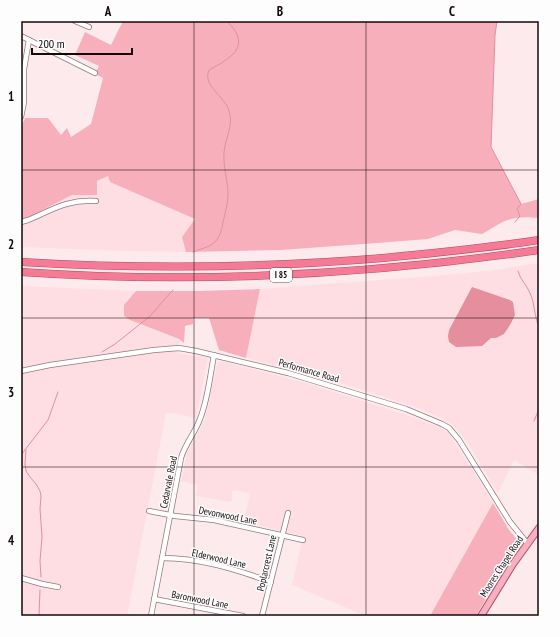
<svg xmlns="http://www.w3.org/2000/svg" width="560" height="637" viewBox="0 0 560 637" font-family="'PT Sans Narrow',sans-serif">
<style>
.built{fill:#fedee3}
.green{fill:#f7afbb}
.water{fill:#e48e9e}
.lines{fill:none;stroke-linecap:round;stroke-linejoin:round}
.stream{stroke:#e48e9e;stroke-width:1}
.minor-casing{stroke:#93787c;stroke-width:6}
.major-casing{stroke:#a65265;stroke-width:8}
.highway-casing{stroke:#a65265;stroke-width:8}
.minor{stroke:#fff;stroke-width:4.5}
.major{stroke:#f9afbf;stroke-width:6}
.highway{stroke:#f57a95;stroke-width:7}
.grid{fill:none;stroke:#13090b;stroke-width:1;stroke-opacity:0.55}
.labels{text-anchor:middle;stroke-width:3;stroke-linejoin:round;paint-order:stroke}
.shield{fill:#fdfdfd;stroke:#595254;stroke-width:1}
.shield-label{font-size:9px;font-weight:bold;fill:#13090b}
.street-label{font-size:10px;fill:#13090b;stroke:#fdfdfd}
.neatline{fill:none;stroke:#13090b;stroke-width:1.5}
.grid-label{font-size:13px;text-anchor:middle;font-weight:bold;fill:#13090b}
</style>
<rect width="100%" height="100%" fill="#fdeaed"/>
<g class="built">
<path d="M108 176 110 182 195 219 182 237 186 252 123 251 21 247V221L72 195H96L97 181Z"/>
<path d="M539 263V475L514 460 498 493 468 444 456 428 444 419 412 406 332 380 246 358 260 289 434 276 488 271Z"/>
<path d="M21 286 136 291 124 305 130 320 180 340 177 353 208 358 196 418 178 414 166 413 127 616H21Z"/>
<path d="M220 361 299 381 404 414 440 427 449 434 469 464 493 503 430 616H366L292 585 303 536 244 522 250 493 233 490 231 502 196 496 198 485 181 481 187 453 205 420 217 364Z"/>
</g>
<g class="green">
<path d="M123 21H497L495 35 491 147 521 204 539 199V218C510 215 506 220 482 234L455 230 428 239 377 243 281 250 186 252 182 237 195 219 110 182 108 176 97 181V195H72L21 221V127L25 118H48L61 135 67 128 71 137 91 124 103 78 95 74 99 66 75 55 85 32 111 45Z"/>
<path d="M260 289 246 358 219 350 209 318H193V324L185 326 184 343 179 339 130 320 124 316V305L136 291H199Z"/>
<path d="M493 503 509 530 521 544 492 588 476 616H430Z"/>
</g>
<path class="water" d="M472 287 510 300 513 302 515 315 510 325 504 334 496 338H491L482 346 456 347 449 342 448 336 449 330Z"/>
<g class="lines">
<g class="stream">
<path d="M497 21 495 35 491 147 521 204 517 209 520 216 515 222"/>
<path d="M193 252C200 249 210 247 215 242 220 237 222 229 223 222 225 213 228 204 228 195 228 181 223 167 224 153 225 137 234 127 229 111 225 96 202 86 209 70 223 62 248 51 235 31 233 27 229 24 227 21"/>
<path d="M518 271C520 280 527 285 530 293 535 304 534 316 539 327"/>
<path d="M102 352 115 344 149 317 173 290"/>
<path d="M534 421 539 409"/>
<path d="M26 450 25 464 26 471 30 477 36 484 40 491 41 496 40 509 42 537 40 561 41 577"/>
<path d="M21 455 48 420 58 392"/>
<path d="M39 616 40 590"/>
</g>
<defs>
<g id="minor">
<path d="M75 21 89 27"/>
<path d="M21 36 95 73"/>
<path d="M21 117 24 102V69L29 40"/>
<path d="M21 222 28 220C52 210 68 199 96 201"/>
<path d="M21 371 50 365 154 350 179 348 196 351 288 373 406 409 442 424 449 428 459 440 510 522 527 543"/>
<path d="M149 511 175 516 214 520 303 540"/>
<path d="M162 558C200 558 235 569 271 582"/>
<path d="M21 578 42 584 58 587"/>
<path d="M154 599 243 616"/>
<path d="M151 616 181 458C185 444 195 433 200 419 208 399 210 376 214 355"/>
<path d="M262 616 288 513"/>
</g>
<path id="major" d="M481 616 513 564 539 528"/>
<g id="highway">
<path d="M21 262C142 269 263 268 383 258 435 253 487 248 539 240"/>
<path d="M21 272C194 284 368 275 539 250"/>
</g>
</defs>
<use href="#minor" class="minor-casing"/>
<use href="#major" class="major-casing"/>
<use href="#highway" class="highway-casing"/>
<use href="#minor" class="minor"/>
<use href="#major" class="major"/>
<use href="#highway" class="highway"/>
</g>
<path class="grid" d="M194 21V616M366 21V616M21 170H539M21 318H539M21 467H539"/>
<g class="labels">
<rect class="shield" x="270" y="268" width="22" height="14" rx="3"/>
<g class="shield-label">
<text x="281" y="278">I 85</text>
</g>
<g class="street-label">
<text transform="translate(309 370) rotate(16)" y="4">Performance Road</text>
<text transform="translate(168 482) rotate(-79)" y="4">Cedarvale Road</text>
<text transform="translate(228 515) rotate(11)" y="4">Devonwood Lane</text>
<text transform="translate(219 558) rotate(13)" y="4">Elderwood Lane</text>
<text transform="translate(266 563) rotate(-77)" y="4">Poplarcrest Lane</text>
<text transform="translate(501 566) rotate(-57)" y="4">Moores Chapel Road</text>
<text transform="translate(200 599) rotate(11)" y="4">Baronwood Lane</text>
</g>
</g>
<rect width="560" height="637" fill="none" stroke="#fdfdfd" stroke-width="44"/>
<path d="M32 48v6h100v-6" fill="none" stroke="#13090b" stroke-width="2"/>
<text x="38" y="48" font-size="12" fill="#13090b" stroke="#fdfdfd" stroke-width="3" paint-order="stroke">200 m</text>
<rect x="22" y="22" width="516" height="593" class="neatline"/>
<g class="grid-label">
<text x="108" y="16">A</text>
<text x="280" y="16">B</text>
<text x="452" y="16">C</text>
<text x="11" y="101">1</text>
<text x="11" y="249">2</text>
<text x="11" y="397">3</text>
<text x="11" y="545">4</text>
</g>
</svg>
